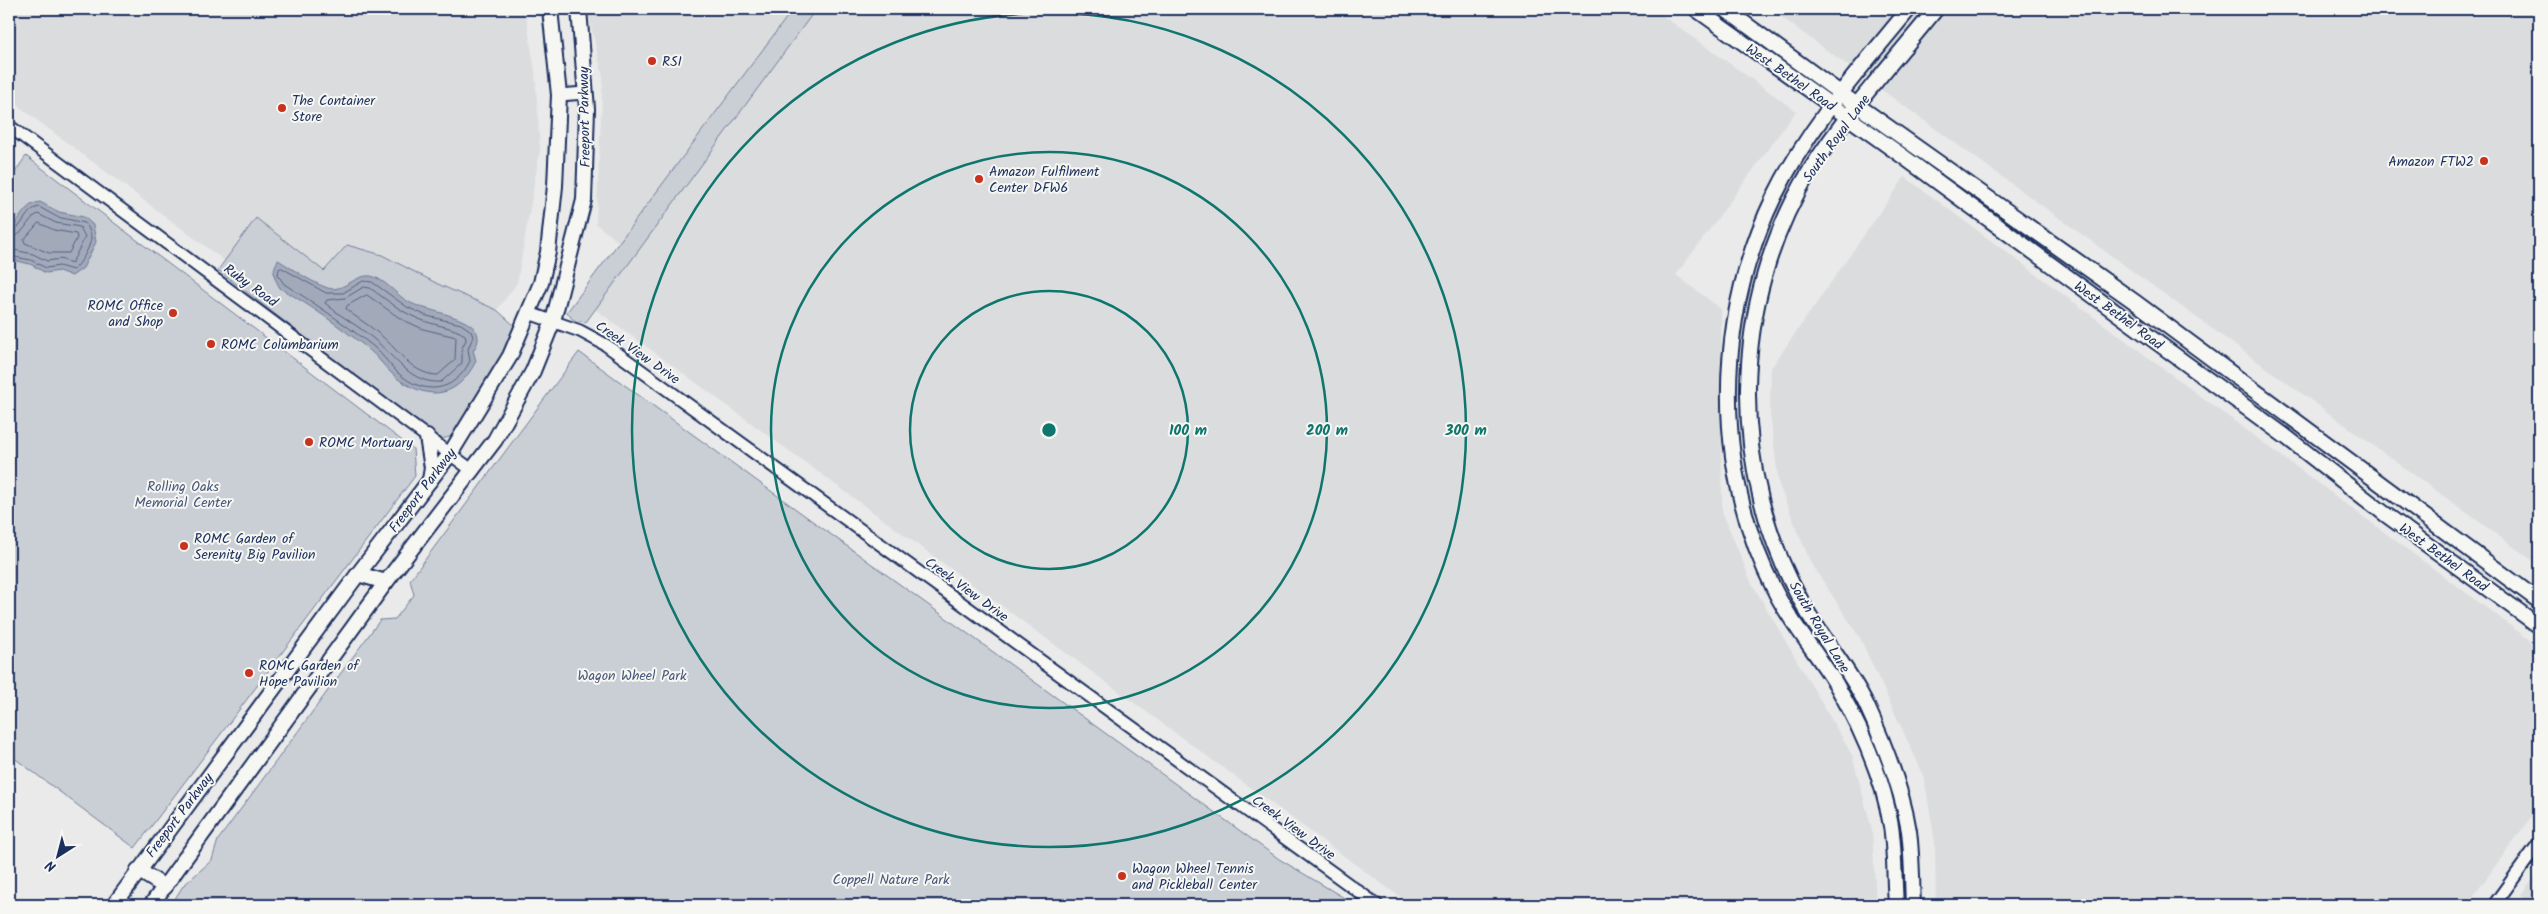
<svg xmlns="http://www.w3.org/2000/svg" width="2548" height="914" viewBox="0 0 2548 914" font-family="Kalam,sans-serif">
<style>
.built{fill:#dadcde}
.green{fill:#caced5;stroke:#727e9a}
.water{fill:#a2aaba;stroke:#6c7995}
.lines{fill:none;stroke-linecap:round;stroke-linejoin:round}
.shore{stroke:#516083;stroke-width:1}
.minor-casing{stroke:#1b2f5e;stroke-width:15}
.major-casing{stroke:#1b2f5e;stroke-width:18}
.minor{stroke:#f6f6f2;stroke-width:11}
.major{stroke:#f6f6f2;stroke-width:14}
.ring{fill:none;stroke:#0f766e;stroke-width:2.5}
.poi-dot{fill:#c8321e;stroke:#f6f6f2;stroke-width:2}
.labels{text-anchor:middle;stroke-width:4;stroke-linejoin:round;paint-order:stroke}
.poi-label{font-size:14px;fill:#1b2f5e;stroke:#f6f6f2;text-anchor:start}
.street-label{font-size:14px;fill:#1b2f5e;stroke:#f6f6f2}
.park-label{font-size:14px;fill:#47577c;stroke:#f6f6f2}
.centre{fill:#0f766e;stroke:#f6f6f2;stroke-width:2.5}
.ring-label{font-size:15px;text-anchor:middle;font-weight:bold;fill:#0f766e;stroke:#f6f6f2;stroke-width:4;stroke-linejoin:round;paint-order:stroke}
</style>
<rect width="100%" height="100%" fill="#e9eae9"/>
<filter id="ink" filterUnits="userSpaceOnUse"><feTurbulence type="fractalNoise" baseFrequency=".02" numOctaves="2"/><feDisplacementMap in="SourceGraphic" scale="10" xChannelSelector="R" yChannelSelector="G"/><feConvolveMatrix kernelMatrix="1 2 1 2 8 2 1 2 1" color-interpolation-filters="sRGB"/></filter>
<g filter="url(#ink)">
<g class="built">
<path d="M9 9H525L535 72 540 150 517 283 497 310 440 285 324 271 256 219 225 261 9 99Z"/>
<path d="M587 9H793L619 242 596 224 603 77Z"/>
<path d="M816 9H1653L1796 111 1676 275 1721 309 1722 511 1751 582 1852 755 1872 830 1876 905H1411L595 309Z"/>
<path d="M1770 9H2539V565Z"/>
<path d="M1905 177 2539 647V806L2467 905H1936L1935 842 1924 776 1860 638 1810 561 1779 485 1770 413 1771 368Z"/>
<path d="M2539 870V905H2533L2520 896Z"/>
</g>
<g class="green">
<path d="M793 9H816L586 322 573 320 567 312Z"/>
<path d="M26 156 413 449 415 476 135 848 9 754V181Z"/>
<path d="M256 218 324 271 347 245 382 255 440 285 497 310 516 327 511 342 452 435C439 445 427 431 416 423L218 270Z"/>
<path d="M579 352 1279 859 1356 905H171L183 886 212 860 218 840 380 620 395 619 414 595 410 580Z"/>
</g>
<g class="water">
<path d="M40 202 59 212 84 217 93 225 96 242 83 268 72 276 59 271 46 273 30 264 9 259V228C22 220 23 204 40 202Z"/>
<path d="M278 260C293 269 309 281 325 287 342 295 354 274 371 276 385 279 397 296 409 302 425 312 481 316 478 340 477 345 476 347 473 350L476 361C458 397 431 402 398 379 386 370 378 356 366 347 339 326 310 305 280 288 274 277 271 272 278 260Z"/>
</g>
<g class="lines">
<g class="shore">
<path d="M39 223 54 230 76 234 77 238 69 253H49L25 243 24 240Z"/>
<path d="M9 232C24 230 24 209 39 207L57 217 85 223C88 227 91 232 91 238 91 246 79 267 73 270L59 266 46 268 31 260 9 256"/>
<path d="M9 238C25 237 26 219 38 214L56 223 80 227 85 237 72 263 60 259 47 261 33 254 9 249"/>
<path d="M282 268 326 293H343L363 281 372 282 407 307 427 316 461 324 471 331 473 337 468 349 470 361C454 393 424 396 398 373 388 363 380 351 369 343 342 322 313 302 284 284L278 275 279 269Z"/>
<path d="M364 287 370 288C388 301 404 314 424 321 438 326 453 327 465 335L466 340 462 348V363L441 382C411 384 395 357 375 340 360 326 340 317 325 303L327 300 345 298Z"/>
<path d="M367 295 401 319 423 329 456 337 455 360 438 375C411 375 397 347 378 333 368 324 356 318 346 309L347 306Z"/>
</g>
<defs>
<g id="minor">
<path d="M559 95 585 93"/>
<path d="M9 126 473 471"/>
<path d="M529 313 580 331 606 345 1377 905"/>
<path d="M2494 905 2539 843"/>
</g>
<g id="major">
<path d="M1696 9 1901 155 2285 436 2385 514 2539 626"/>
<path d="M1725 9 1840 93 2135 302 2539 601"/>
<path d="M427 437 432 468 430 480"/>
<path d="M358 574 386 582"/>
<path d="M138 870 165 887"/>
<path d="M114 905 358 574 450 454 510 356 541 283 548 252 555 186 559 95 550 9"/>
<path d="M151 905 386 582 495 440 533 371 553 321 584 200 587 109 579 9"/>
<path d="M1896 905C1894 879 1895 852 1891 826 1883 776 1861 728 1836 684 1817 653 1792 625 1776 593 1713 470 1714 321 1774 197 1808 127 1861 68 1909 9"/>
<path d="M1913 905C1912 881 1912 855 1909 831 1902 788 1884 743 1866 704 1850 670 1824 641 1805 608 1727 473 1729 302 1811 169 1847 112 1894 61 1936 9"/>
</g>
</defs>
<use href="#minor" class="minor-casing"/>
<use href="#major" class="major-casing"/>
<use href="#minor" class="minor"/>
<use href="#major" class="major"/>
</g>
</g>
<g class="ring">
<circle cx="1049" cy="430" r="139"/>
<circle cx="1049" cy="430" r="278"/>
<circle cx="1049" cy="430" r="417"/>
</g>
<g class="poi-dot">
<circle cx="652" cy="61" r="5"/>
<circle cx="282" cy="108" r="5"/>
<circle cx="2484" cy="161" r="5"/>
<circle cx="979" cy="179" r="5"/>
<circle cx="173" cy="313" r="5"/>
<circle cx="211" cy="344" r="5"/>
<circle cx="309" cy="442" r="5"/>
<circle cx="184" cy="546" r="5"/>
<circle cx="249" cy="673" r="5"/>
<circle cx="1122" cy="876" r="5"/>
</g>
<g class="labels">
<g class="poi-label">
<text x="662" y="66">RSI</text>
<text x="292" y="105">The Container<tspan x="292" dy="16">Store</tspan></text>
<text x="2474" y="166" text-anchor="end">Amazon FTW2</text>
<text x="989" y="176">Amazon Fulfilment<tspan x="989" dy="16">Center DFW6</tspan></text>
<text x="163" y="310" text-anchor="end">ROMC Office<tspan x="163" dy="16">and Shop</tspan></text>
<text x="221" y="349">ROMC Columbarium</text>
<text x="319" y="447">ROMC Mortuary</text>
<text x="194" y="543">ROMC Garden of<tspan x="194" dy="16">Serenity Big Pavilion</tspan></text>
<text x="259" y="670">ROMC Garden of<tspan x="259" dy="16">Hope Pavilion</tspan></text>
<text x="1132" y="873">Wagon Wheel Tennis<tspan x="1132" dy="16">and Pickleball Center</tspan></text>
</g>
<g class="street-label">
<text transform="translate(1791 77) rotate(35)" y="5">West Bethel Road</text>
<text transform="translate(584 117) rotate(-91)" y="5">Freeport Parkway</text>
<text transform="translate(1836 138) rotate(-54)" y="5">South Royal Lane</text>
<text transform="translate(251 285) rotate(36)" y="5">Ruby Road</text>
<text transform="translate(2119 315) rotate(36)" y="5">West Bethel Road</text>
<text transform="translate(638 352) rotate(35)" y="5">Creek View Drive</text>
<text transform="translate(422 490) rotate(-53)" y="5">Freeport Parkway</text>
<text transform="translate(2444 557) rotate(36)" y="5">West Bethel Road</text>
<text transform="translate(967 589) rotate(36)" y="5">Creek View Drive</text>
<text transform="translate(1820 627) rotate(59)" y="5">South Royal Lane</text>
<text transform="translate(179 815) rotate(-53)" y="5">Freeport Parkway</text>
<text transform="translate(1294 827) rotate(36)" y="5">Creek View Drive</text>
</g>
<g class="park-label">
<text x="183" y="491">Rolling Oaks<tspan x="183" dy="16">Memorial Center</tspan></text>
<text x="632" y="680">Wagon Wheel Park</text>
<text x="891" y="884">Coppell Nature Park</text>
</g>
</g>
<circle cx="1049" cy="430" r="8" class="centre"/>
<g class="ring-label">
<text x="1188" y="435">100 m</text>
<text x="1327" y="435">200 m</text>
<text x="1466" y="435">300 m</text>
</g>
<rect width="2548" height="914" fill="none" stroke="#f6f6f2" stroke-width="30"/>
<rect x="15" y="15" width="2518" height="884" fill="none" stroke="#1b2f5e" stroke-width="2" filter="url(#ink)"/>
<g transform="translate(58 856) rotate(216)" stroke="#f6f6f2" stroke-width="4" paint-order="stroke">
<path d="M0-4L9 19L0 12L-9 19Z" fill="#1b2f5e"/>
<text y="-8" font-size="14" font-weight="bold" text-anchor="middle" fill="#1b2f5e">N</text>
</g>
</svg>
